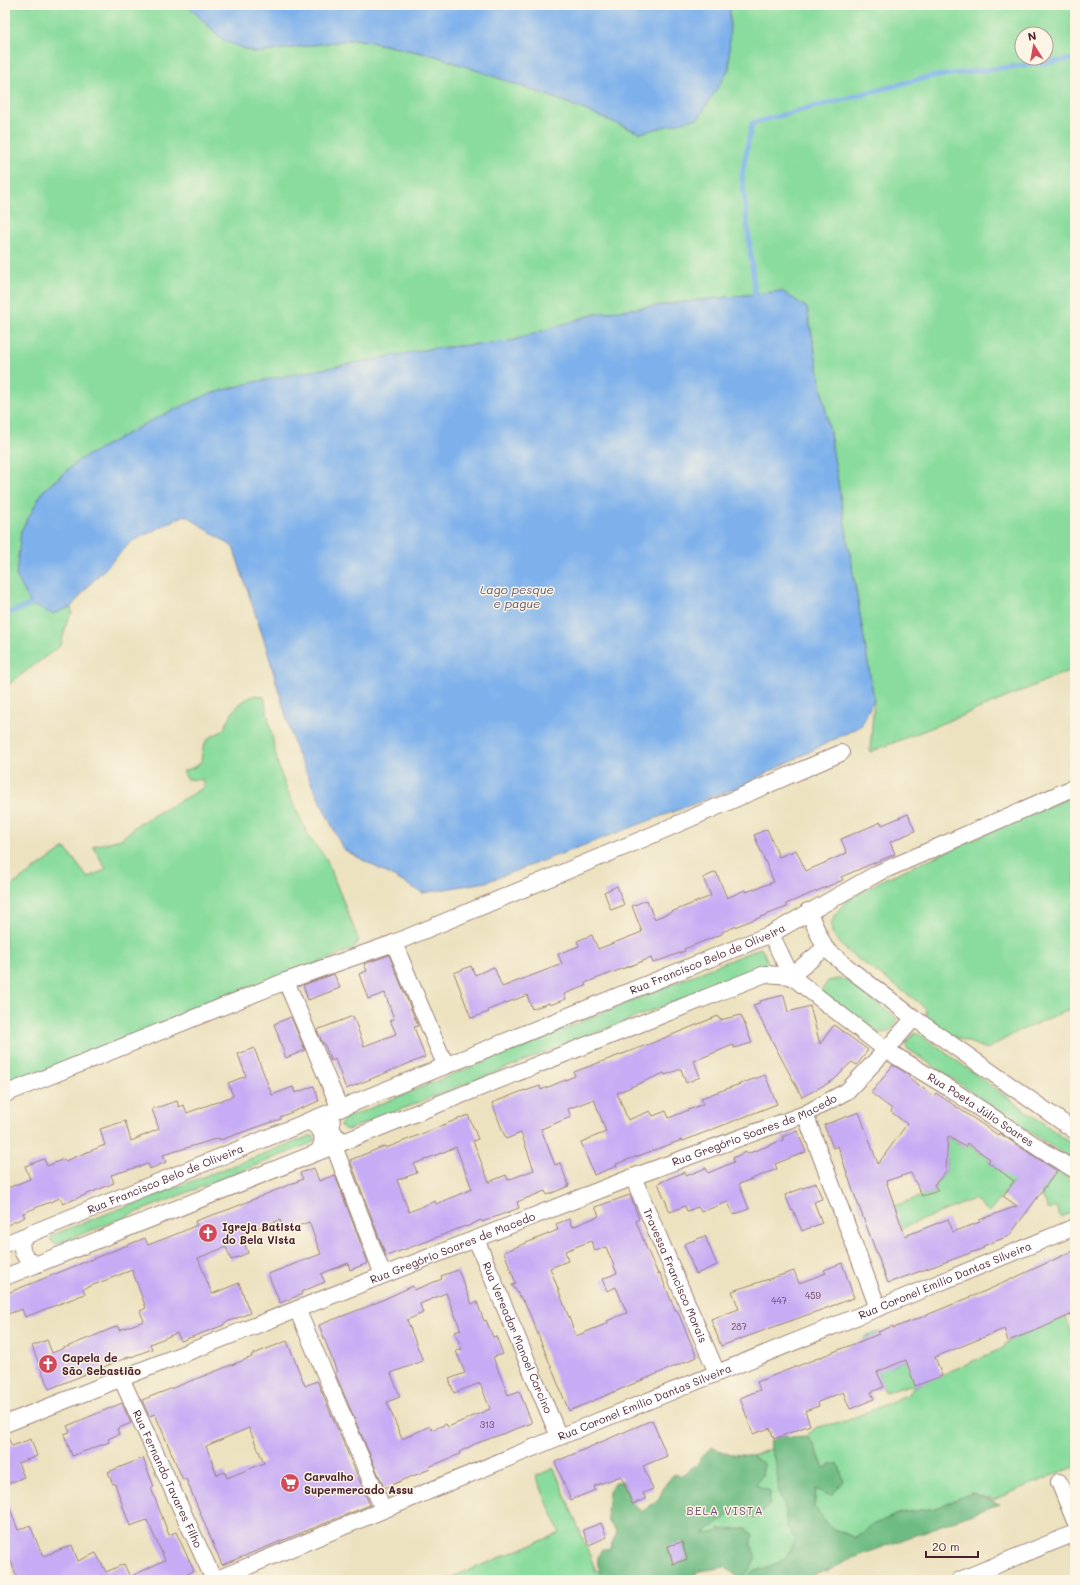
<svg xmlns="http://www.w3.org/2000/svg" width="1080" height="1585" viewBox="0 0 1080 1585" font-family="Mali,sans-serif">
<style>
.green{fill:#89dc9d;stroke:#6a7e64;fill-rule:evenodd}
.forest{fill:#6ebc84;stroke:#5c6e58}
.water{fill:#7eb1eb;stroke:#64688b}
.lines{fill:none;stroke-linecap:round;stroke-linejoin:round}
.stream{stroke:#7eb1eb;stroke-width:5}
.building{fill:#c6abf5;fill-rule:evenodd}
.minor-casing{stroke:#9b8076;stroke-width:18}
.minor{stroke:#fff;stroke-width:16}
.labels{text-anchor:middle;stroke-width:3;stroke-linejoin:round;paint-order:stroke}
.number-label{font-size:9px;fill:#69425e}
.street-label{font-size:11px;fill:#4a1f2b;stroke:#fcf5e5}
.poi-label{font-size:11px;font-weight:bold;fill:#4a1f2b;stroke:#fcf5e5;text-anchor:start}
.water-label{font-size:12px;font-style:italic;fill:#5c526e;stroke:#fcf5e5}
.neighbourhood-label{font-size:12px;letter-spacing:1px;fill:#755072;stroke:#fcf5e5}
</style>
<rect width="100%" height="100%" fill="#fcf5e5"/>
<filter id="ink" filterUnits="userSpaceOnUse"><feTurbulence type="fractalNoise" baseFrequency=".025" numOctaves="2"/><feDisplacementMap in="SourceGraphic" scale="8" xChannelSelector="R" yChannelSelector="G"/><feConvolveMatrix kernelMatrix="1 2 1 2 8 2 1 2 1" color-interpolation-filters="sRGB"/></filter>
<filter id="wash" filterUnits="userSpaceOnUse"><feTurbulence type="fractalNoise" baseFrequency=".012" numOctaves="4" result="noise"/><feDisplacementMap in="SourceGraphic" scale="16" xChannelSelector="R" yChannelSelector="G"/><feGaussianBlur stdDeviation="0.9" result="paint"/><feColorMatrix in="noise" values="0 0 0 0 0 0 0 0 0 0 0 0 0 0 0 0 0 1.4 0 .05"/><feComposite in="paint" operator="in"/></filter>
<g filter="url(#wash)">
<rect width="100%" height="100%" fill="#ece2c0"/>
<g class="green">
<path d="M5 5H187L224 41 256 53 356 39 436 56 560 100 640 133 729 69 730 5H1075V668L996 702 870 752 874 699 830 434 807 308 781 291 692 301 595 314 511 341 428 349 79 460 43 491 21 531 53 614 71 607 72 613 67 621 61 645 5 687ZM1022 34H1046V58H1022Z"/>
<path d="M256 695 264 697 278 765 286 788 310 839 326 858 359 941 353 949 5 1089V890L65 848 88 878 106 869 93 846 121 839 138 824 203 788V780L187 779 183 771C212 763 195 758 207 740 211 735 219 734 223 730 225 727 227 722 229 719 235 707 243 699 256 695Z"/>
<path d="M1075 795V1007L1017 1032 987 1049 955 1037 927 1022 926 1010 917 1001 848 952 832 934 831 925 835 914 847 901 882 880Z"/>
<path d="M760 948 762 949 768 962 766 966 348 1130 344 1129 341 1126V1122L344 1119Z"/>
<path d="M838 979 848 980 896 1017 897 1023 889 1032 879 1033 824 994 822 990 828 981Z"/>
<path d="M915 1033 922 1036 1075 1146V1157H1067L908 1049 906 1047 907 1041Z"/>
<path d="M310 1136H313L315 1139 312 1143 57 1244 52 1242 51 1238 54 1234Z"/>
<path d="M947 1136 964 1147 967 1143 983 1155 986 1150 993 1155 988 1162 999 1170 1018 1176 989 1212 974 1199 902 1228 894 1206 937 1191 935 1186 946 1171Z"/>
<path d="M1057 1171 1075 1184V1198L1072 1199 1075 1208V1212L1060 1217 1056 1207 1049 1210 1041 1193Z"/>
<path d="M1066 1317 1073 1336H1075V1471L1073 1467 993 1500 972 1493 936 1508 901 1513 872 1525 856 1538 831 1528 814 1507 816 1489 833 1464 824 1468 814 1444 806 1436 817 1427 846 1421 907 1395 915 1386 900 1387 885 1392 864 1340 865 1337 878 1332 892 1366 906 1360 916 1386 1003 1348 1008 1341Z"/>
<path d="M771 1449 777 1469 779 1493 785 1507 787 1528 796 1539 785 1559 768 1567 753 1571 747 1577 739 1579 756 1554 750 1545 753 1536 746 1529 719 1530 714 1533 702 1535 732 1512H739L762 1475 764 1464 752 1456Z"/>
<path d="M554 1468 596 1571H600L605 1580H445L560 1533 536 1476Z"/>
</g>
<path class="forest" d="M784 1435 791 1437 806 1436 813 1444 824 1468 838 1463 844 1481 831 1496 816 1489 814 1507 831 1528 856 1538 872 1525 901 1513 936 1508 972 1493 999 1504 853 1558 831 1569 801 1580H737L739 1578 725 1567 695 1572 699 1580H629L623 1577 605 1580C598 1567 594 1562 602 1549L609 1550 617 1532 608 1521 607 1510 609 1491 615 1482 623 1481 632 1504 642 1512 658 1500 665 1485 674 1474 680 1476 697 1465 701 1457 712 1447 723 1453 752 1456 764 1464 762 1475 756 1485 770 1491 769 1505 756 1518 742 1515 739 1512H732L703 1534 714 1533 719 1530 746 1529 753 1536 750 1544 756 1554C754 1567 749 1570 741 1578L747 1577 753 1571 768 1567 785 1559 796 1539 787 1528 785 1507 779 1493 777 1469 769 1442Z"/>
<g class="water">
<path d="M187 5H730L729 69 699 118 640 133 560 100 436 56 356 39 256 53 224 41Z"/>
<path d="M782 291 807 308 830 434 874 699 861 726 739 787 486 882 423 893 343 849 296 751 266 646 233 547 185 515 131 542 90 584 71 607 53 614 31 605 16 575 21 531 43 491 79 460 152 420 209 394 254 382 428 349 511 341 595 314 692 301Z"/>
</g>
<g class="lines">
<g class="stream">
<path d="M755 294 742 175 752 123 928 77 1075 59"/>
<path d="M5 614 31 605"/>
</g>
</g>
<g id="blocks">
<g class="building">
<path d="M908 814 915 831 890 842 895 854 841 877 843 880 786 904 787 907 737 926 722 932V934L684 949 685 951 653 963 651 958 585 983 586 986 564 994 566 999 550 1005 549 1003 532 1009 527 995 488 1010 489 1012 471 1018 454 973 471 966 475 975 494 967 502 987 562 964 558 954 579 946 577 941 592 935 598 949 642 932 632 906 647 900 654 919 711 896 703 878 716 872 727 898 745 890 746 892 774 882 754 835 767 829 779 857 796 850 806 871 847 853 841 839 881 822 882 825Z"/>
<path d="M617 886 624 905 611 910 604 892Z"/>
<path d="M389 955 418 1026 414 1027 425 1057 346 1089 335 1059 331 1061 324 1043 323 1044 317 1030 353 1016 364 1046 396 1034 390 1020 394 1019 385 993 368 999 359 974 367 971 364 964Z"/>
<path d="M334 974 340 988 308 1000 303 985Z"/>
<path d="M784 995 788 1012 810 1006 820 1044 834 1025 868 1050 857 1065 852 1062 843 1070H842L843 1071 834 1080 802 1097 753 1005 760 1003V1001Z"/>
<path d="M741 1015 752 1043 734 1048 733 1045 694 1061 700 1077 686 1083 681 1069 665 1075 664 1073 617 1093 628 1120 650 1111 653 1116 666 1111 669 1118 703 1104 701 1098 765 1075 777 1104 683 1141 682 1140 616 1164 617 1166 594 1175 581 1142 606 1132 594 1099 568 1109 571 1117 541 1129 555 1165 560 1163 569 1186 547 1195 545 1191 517 1202 519 1208 482 1222 481 1220 466 1227 465 1226 420 1244 386 1256 350 1160 385 1146 386 1148 404 1141 468 1115 478 1139 473 1141 489 1182 506 1175 508 1180 534 1170 521 1133 506 1139 492 1103 525 1090V1091L540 1086 541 1090 575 1076 574 1072 652 1043 718 1016 720 1020ZM456 1147 472 1189 436 1204 435 1201 409 1212 397 1180 417 1173 414 1164Z"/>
<path d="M291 1017 305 1050 286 1058 274 1024Z"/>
<path d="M254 1048 272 1095 293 1087 295 1093 314 1086 319 1101 280 1117 281 1119 220 1140 219 1138 163 1155 166 1162 150 1169 148 1164 111 1175 114 1183 63 1204 60 1198 23 1213 25 1217 5 1226V1189L30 1179 25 1166 44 1159 47 1166 64 1159 65 1161 105 1145 100 1129 125 1121 131 1141 159 1129 152 1109 177 1101 179 1107 184 1105 187 1113 233 1096 228 1083 246 1076 238 1054Z"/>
<path d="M893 1065 910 1075 908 1077 933 1096 936 1093 998 1135 999 1133 1057 1171 1009 1236 983 1246 984 1248 888 1283 852 1188 838 1146 833 1148 824 1125 859 1112 878 1164 907 1124 891 1112 892 1109 871 1093ZM948 1136 965 1147 967 1143 990 1159 988 1162 1014 1181 1003 1196 1017 1206 979 1220 980 1222 953 1232 948 1219 905 1236 886 1181 911 1173 922 1196 938 1191 934 1185 946 1171Z"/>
<path d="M797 1131 806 1152 775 1164 777 1169 739 1184 749 1209 733 1215 728 1202 701 1212 698 1207 687 1211 685 1206 670 1212 658 1183 685 1172 686 1176 706 1168 708 1173 734 1162 733 1158 746 1152 747 1154 783 1140 782 1137Z"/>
<path d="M314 1168 319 1181 335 1175 368 1263 350 1270 348 1263 321 1274 325 1282 301 1292 302 1294 280 1303 268 1274 321 1254 309 1222 284 1231 280 1220 241 1234 248 1253 231 1260 226 1247 198 1258 212 1294 239 1283 250 1313 224 1323V1325L181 1341 177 1333 150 1344 152 1349 131 1357V1356L49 1389 32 1346 47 1340 52 1353 118 1326 119 1330 144 1321 140 1311 146 1308 132 1270 83 1289 85 1294 25 1317 22 1309 5 1315V1294L145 1238 148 1245 179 1233 197 1225 195 1221 230 1209 303 1179 300 1173Z"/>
<path d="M816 1183 822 1199 814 1202 822 1223 802 1231 793 1210 792 1211 785 1195Z"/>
<path d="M630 1195 639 1219 636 1221 646 1247 658 1274 660 1273 675 1310H677L697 1357 569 1411 526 1305 512 1285 516 1284 504 1252 558 1230 556 1224 569 1219 572 1227 599 1216 595 1207ZM591 1241 595 1251 606 1247 617 1273 602 1279 607 1291 616 1287 627 1313 607 1321 608 1323 576 1336 550 1268 568 1261 565 1251Z"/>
<path d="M705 1236 717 1265 696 1274 684 1244Z"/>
<path d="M1075 1250V1312L1068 1316 1042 1328 1008 1341 1004 1329 935 1357 942 1376 915 1386 906 1360 877 1372 884 1387 871 1392 874 1399 850 1409 843 1392 818 1402 819 1406 805 1411 810 1425 774 1439 770 1428 753 1434 740 1398 760 1390 757 1382 879 1334 878 1332 893 1326V1328L917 1319 990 1289Z"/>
<path d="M842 1263 854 1298 721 1346 711 1319 739 1309 732 1291 794 1271 799 1283 826 1273 824 1270Z"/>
<path d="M458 1270 472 1304 477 1302 484 1321 486 1320 493 1337 496 1336 503 1354 493 1357 508 1395 519 1391 532 1423 475 1444 459 1452 460 1454 429 1467 430 1469 384 1488 335 1373 337 1372 319 1325 369 1306 413 1286 414 1290 442 1279 441 1276ZM446 1293 461 1330 455 1332 462 1349 456 1351 465 1373 449 1379 454 1393 480 1383 490 1409 448 1427 446 1424 432 1430 430 1426 402 1439 387 1402 400 1397 391 1373 423 1361 407 1320 423 1313 420 1304Z"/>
<path d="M287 1341 305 1386 317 1381 370 1505 222 1565 186 1479 183 1480 155 1414 149 1416 142 1400 252 1357 251 1355ZM249 1428 264 1463 227 1478 225 1472 217 1475 206 1446Z"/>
<path d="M122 1403 131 1423 117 1429 119 1434 108 1439 109 1442 72 1456 64 1434 70 1432 67 1426Z"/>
<path d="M652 1420 667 1456 643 1466 653 1489 643 1493 646 1499 632 1504 621 1476 594 1486 595 1490 571 1500 555 1462Z"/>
<path d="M5 1433H6L12 1446 31 1439 37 1456 18 1463 24 1477 5 1485Z"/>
<path d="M143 1458 154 1487 151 1488 169 1535 176 1532 194 1571 174 1580H18L5 1546 6 1498 18 1530 30 1525 40 1550 41 1549 44 1556 72 1545 78 1561 96 1553 106 1572 124 1564 130 1577 165 1560 147 1520 130 1526 115 1484H113L108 1472Z"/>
<path d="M601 1523 607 1537 589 1545 583 1530Z"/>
<path d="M682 1542 687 1559 673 1564 668 1546Z"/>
</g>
</g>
</g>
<g filter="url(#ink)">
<use href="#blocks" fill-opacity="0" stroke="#9b8076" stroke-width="1"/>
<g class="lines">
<defs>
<g id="minor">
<path d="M808 911 825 948 851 970 914 1018 1075 1131"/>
<path id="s1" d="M771 934 791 976 886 1050 952 1090 1045 1152 1075 1170"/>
<path d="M394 943 441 1055 447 1065"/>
<path d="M286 981 340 1109"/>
<path d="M5 1094 286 981 394 943 643 839 841 753"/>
<path d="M332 1112C331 1126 330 1137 346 1141"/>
<path d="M805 1114 878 1308"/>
<path d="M308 1121C322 1128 327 1138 318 1152"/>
<path d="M334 1146 383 1275"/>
<path id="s2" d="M633 1177 717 1373"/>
<path d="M22 1237C20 1253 23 1255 35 1265"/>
<path id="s3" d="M476 1239 559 1437"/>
<path id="s4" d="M5 1244 771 934 878 873 1075 787"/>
<path d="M5 1277 765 974 791 976 825 948"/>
<path d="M297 1309 383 1509"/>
<path id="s5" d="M121 1378 214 1580"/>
<path id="s6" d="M5 1424 633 1177 805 1114 847 1091 886 1050 914 1018"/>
<path d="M1059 1482 1075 1521"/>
<path id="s7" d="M215 1580 559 1437 878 1308 1075 1227"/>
<path d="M960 1580 1075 1533"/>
</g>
</defs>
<use href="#minor" class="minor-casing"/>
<use href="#minor" class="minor"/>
</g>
</g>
<defs>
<symbol id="church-disc" viewBox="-11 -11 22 22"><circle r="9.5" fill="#d1495b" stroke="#fcf5e5"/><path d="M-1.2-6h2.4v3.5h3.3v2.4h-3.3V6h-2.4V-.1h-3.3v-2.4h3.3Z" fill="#fff"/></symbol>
<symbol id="supermarket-disc" viewBox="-11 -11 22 22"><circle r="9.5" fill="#d1495b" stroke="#fcf5e5"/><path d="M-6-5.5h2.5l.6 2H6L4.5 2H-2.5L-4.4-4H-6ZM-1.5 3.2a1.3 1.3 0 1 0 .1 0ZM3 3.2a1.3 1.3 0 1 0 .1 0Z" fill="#fff"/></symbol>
</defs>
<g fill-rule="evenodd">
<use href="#church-disc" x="197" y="1222" width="22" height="22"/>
<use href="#church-disc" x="37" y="1353" width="22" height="22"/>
<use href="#supermarket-disc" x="279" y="1472" width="22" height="22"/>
</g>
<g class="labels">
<g class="number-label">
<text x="813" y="1299">459</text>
<text x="779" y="1304">447</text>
<text x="739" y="1330">287</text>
<text x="487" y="1428">313</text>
</g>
<g class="street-label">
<text dy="4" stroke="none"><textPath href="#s4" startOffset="758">Rua Francisco Belo de Oliveira</textPath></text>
<text dy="4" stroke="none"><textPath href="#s1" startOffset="279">Rua Poeta Júlio Soares</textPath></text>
<text dy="4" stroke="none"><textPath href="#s6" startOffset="805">Rua Gregório Soares de Macedo</textPath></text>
<text dy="4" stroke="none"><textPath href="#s4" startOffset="173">Rua Francisco Belo de Oliveira</textPath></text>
<text dy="4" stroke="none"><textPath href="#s6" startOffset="481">Rua Gregório Soares de Macedo</textPath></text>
<text dy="4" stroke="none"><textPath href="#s2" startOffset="107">Travessa Francisco Morais</textPath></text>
<text dy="4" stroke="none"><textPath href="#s7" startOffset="789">Rua Coronel Emílio Dantas Silveira</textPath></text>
<text dy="4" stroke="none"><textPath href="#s3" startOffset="107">Rua Vereador Manoel Corcino</textPath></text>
<text dy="4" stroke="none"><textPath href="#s7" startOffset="465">Rua Coronel Emílio Dantas Silveira</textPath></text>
<text dy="4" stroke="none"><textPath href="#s5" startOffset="111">Rua Fernando Tavares Filho</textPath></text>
</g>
<g class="poi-label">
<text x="222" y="1231">Igreja Batista<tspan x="222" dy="13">do Bela Vista</tspan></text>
<text x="62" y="1362">Capela de<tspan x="62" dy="13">São Sebastião</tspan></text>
<text x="304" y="1481">Carvalho<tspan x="304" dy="13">Supermercado Assu</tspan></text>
</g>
<g class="water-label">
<text x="517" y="594">Lago pesque<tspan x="517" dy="14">e pague</tspan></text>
</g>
<g class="neighbourhood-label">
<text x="725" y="1515">BELA VISTA</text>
</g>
</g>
<rect width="1080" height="1585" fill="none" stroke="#fcf5e5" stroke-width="20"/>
<g transform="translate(1034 46) rotate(349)"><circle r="19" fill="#fcf5e5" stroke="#b59f9b"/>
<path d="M0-3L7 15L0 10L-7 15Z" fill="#d1495b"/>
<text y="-6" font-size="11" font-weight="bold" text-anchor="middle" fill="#4a1f2b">N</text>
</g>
<path d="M926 1551v6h52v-6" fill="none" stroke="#4a1f2b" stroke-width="2"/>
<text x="932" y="1551" font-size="12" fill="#4a1f2b" stroke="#fcf5e5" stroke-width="3" paint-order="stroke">20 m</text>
</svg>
